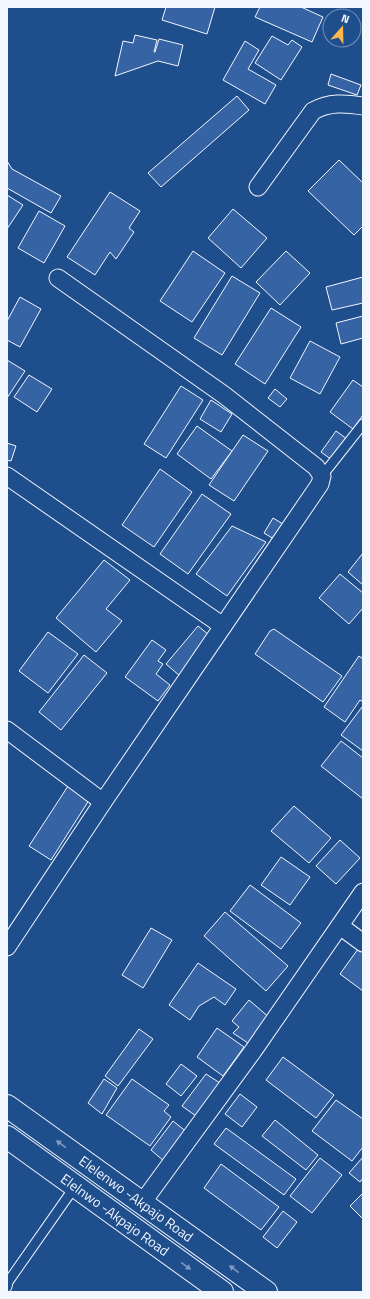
<svg xmlns="http://www.w3.org/2000/svg" width="370" height="1299" viewBox="0 0 370 1299" font-family="'Titillium Web',sans-serif">
<style>
.building{fill:#3563a3;stroke:#f2f6ff}
.lines{fill:none;stroke-linecap:round;stroke-linejoin:round}
.lane-casing{stroke:#f2f6ff;stroke-width:11}
.street-casing{stroke:#f2f6ff;stroke-width:19}
.secondary-casing{stroke:#f2f6ff;stroke-width:24}
.lane{stroke:#1f4e8c;stroke-width:9}
.street{stroke:#1f4e8c;stroke-width:17}
.secondary{stroke:#1f4e8c;stroke-width:22}
.oneway{fill:#7e9ac0}
.labels{text-anchor:middle;stroke-width:3;stroke-linejoin:round;paint-order:stroke}
.street-label{font-size:14px;fill:#f2f6ff;stroke:#1f4e8c}
</style>
<rect width="100%" height="100%" fill="#1f4e8c"/>
<g class="building">
<path d="M166 7H215L207 34 162 20Z"/>
<path d="M260 7H301L323 17 312 42 255 17Z"/>
<path d="M135 35 157 40 154 52H155L159 39 183 45 178 66 158 61 115 76 123 41 133 43Z"/>
<path d="M272 36 288 45 292 40 302 47 281 80 255 63Z"/>
<path d="M245 41 259 50 248 69 276 85 265 104 223 80Z"/>
<path d="M331 74 361 85 357 95 328 85Z"/>
<path d="M237 96 249 110 161 187 148 173Z"/>
<path d="M339 160 363 183V226L354 235 308 191Z"/>
<path d="M7 161 12 169 61 196 51 213 7 188Z"/>
<path d="M110 192 140 211 129 228 134 232 116 259 110 252 95 275 67 257Z"/>
<path d="M7 195 23 205 7 229Z"/>
<path d="M233 209 267 238 241 268 208 238Z"/>
<path d="M39 211 65 226 44 263 18 248Z"/>
<path d="M193 251 225 273 192 322 160 301Z"/>
<path d="M286 251 310 273 280 305 256 282Z"/>
<path d="M232 276 260 293 222 355 194 338Z"/>
<path d="M363 277V303L332 310 326 287Z"/>
<path d="M20 297 41 309 20 347 7 340V321Z"/>
<path d="M271 308 301 327 265 384 235 364Z"/>
<path d="M363 316V338L341 344 336 323Z"/>
<path d="M310 341 340 357 320 394 290 378Z"/>
<path d="M7 360 25 371 7 398Z"/>
<path d="M29 375 52 389 37 412 14 397Z"/>
<path d="M353 380 363 387V415L353 429 330 412Z"/>
<path d="M181 386 203 400 166 458 144 444Z"/>
<path d="M275 389 287 399 280 407 268 398Z"/>
<path d="M211 400 232 414 221 432 200 419Z"/>
<path d="M197 426 232 451 211 479 177 454Z"/>
<path d="M336 431 347 439 332 460 321 452Z"/>
<path d="M243 435 268 451 234 501 209 485Z"/>
<path d="M7 443 16 446 11 461 7 460Z"/>
<path d="M160 469 192 492 154 547 122 525Z"/>
<path d="M202 494 231 514 188 574 160 554Z"/>
<path d="M273 518 288 527 279 542 264 533Z"/>
<path d="M232 526 266 542 227 596 196 574Z"/>
<path d="M363 553V585L348 572Z"/>
<path d="M104 560 130 580 106 609 122 621 96 652 56 618Z"/>
<path d="M340 574 363 593V608L349 624 319 598Z"/>
<path d="M198 626 209 635 180 676 166 664Z"/>
<path d="M274 629 342 676 323 702 255 654 270 631Z"/>
<path d="M48 632 78 654 48 693 19 671Z"/>
<path d="M152 640 166 650 158 661 163 664 156 674 170 685 158 701 125 677Z"/>
<path d="M84 655 107 673 61 730 39 712Z"/>
<path d="M359 656 363 659V702L360 700 345 722 324 707Z"/>
<path d="M362 707 363 708V751L341 735Z"/>
<path d="M341 741 363 758V799L321 766Z"/>
<path d="M70 783 91 797 51 860 29 846Z"/>
<path d="M294 806 331 838 309 863 271 831Z"/>
<path d="M340 840 360 858 336 884 316 866Z"/>
<path d="M281 857 310 877 290 905 261 885Z"/>
<path d="M250 885 301 923 281 949 230 911Z"/>
<path d="M225 912 288 966 266 991 204 936Z"/>
<path d="M151 928 172 940 143 988 122 975Z"/>
<path d="M358 949 363 952V991L340 974Z"/>
<path d="M198 963 236 989 225 1005 214 997 199 1006 190 1020 169 1005Z"/>
<path d="M249 1000 271 1019 251 1045 233 1033 239 1027 232 1021Z"/>
<path d="M217 1028 244 1047 223 1076 197 1057Z"/>
<path d="M139 1029 153 1039 118 1086 105 1076Z"/>
<path d="M283 1057 334 1095 316 1118 266 1080Z"/>
<path d="M181 1064 197 1076 181 1096 166 1084Z"/>
<path d="M206 1074 220 1083 196 1116 182 1106Z"/>
<path d="M104 1079 117 1088 102 1114 88 1103Z"/>
<path d="M132 1079 169 1105 164 1111 171 1117 150 1146 106 1115Z"/>
<path d="M240 1094 257 1107 242 1127 225 1114Z"/>
<path d="M336 1100 363 1119V1147L352 1161 312 1131Z"/>
<path d="M275 1120 318 1155 306 1170 262 1136Z"/>
<path d="M173 1121 188 1133 165 1162 151 1150Z"/>
<path d="M226 1128 296 1179 284 1195 214 1144Z"/>
<path d="M363 1157V1178L360 1182 349 1173Z"/>
<path d="M320 1158 342 1175 312 1213 290 1196Z"/>
<path d="M221 1164 279 1207 261 1230 204 1188Z"/>
<path d="M363 1193V1219L350 1206Z"/>
<path d="M283 1211 297 1222 277 1248 263 1237Z"/>
</g>
<g class="lines">
<defs>
<g id="lane">
<path d="M322 476 363 424"/>
<path d="M7 1287 8 1282 76 1185"/>
</g>
<g id="street">
<path d="M258 187 313 111C329 102 345 103 363 106"/>
<path d="M7 476 223 626"/>
<path d="M7 730 103 802"/>
<path d="M340 926 363 943"/>
<path d="M7 947 103 802 320 484 322 476 316 467 224 395 58 278"/>
<path d="M142 1203 253 1051 363 892"/>
</g>
<g id="secondary">
<path id="s1" d="M7 1106 266 1292"/>
<path id="s2" d="M7 1137 222 1292"/>
</g>
</defs>
<use href="#lane" class="lane-casing"/>
<use href="#street" class="street-casing"/>
<use href="#secondary" class="secondary-casing"/>
<use href="#lane" class="lane"/>
<use href="#street" class="street"/>
<use href="#secondary" class="secondary"/>
</g>
<defs><path id="oneway-solid" d="M-6-.8H1V-3.2L6.5 0L1 3.2V.8H-6Z"/></defs>
<g class="oneway">
<use href="#oneway-solid" transform="translate(61 1144) rotate(-144)"/>
<use href="#oneway-solid" transform="translate(186 1266) rotate(36)"/>
<use href="#oneway-solid" transform="translate(234 1269) rotate(-144)"/>
</g>
<g class="labels">
<g class="street-label">
<text dy="5" stroke="none"><textPath href="#s1" startOffset="159">Elelenwo -Akpajo Road</textPath></text>
<text dy="5" stroke="none"><textPath href="#s2" startOffset="133">Elelnwo -Akpajo Road</textPath></text>
</g>
</g>
<rect width="370" height="1299" fill="none" stroke="#f2f6ff" stroke-width="16"/>
<g transform="translate(342 28) rotate(20)"><circle r="19" fill="#1f4e8c" stroke="#7391ba"/>
<path d="M0-3L7 15L0 10L-7 15Z" fill="#ffb74d"/>
<text y="-6" font-size="11" font-weight="bold" text-anchor="middle" fill="#f2f6ff">N</text>
</g>
</svg>
